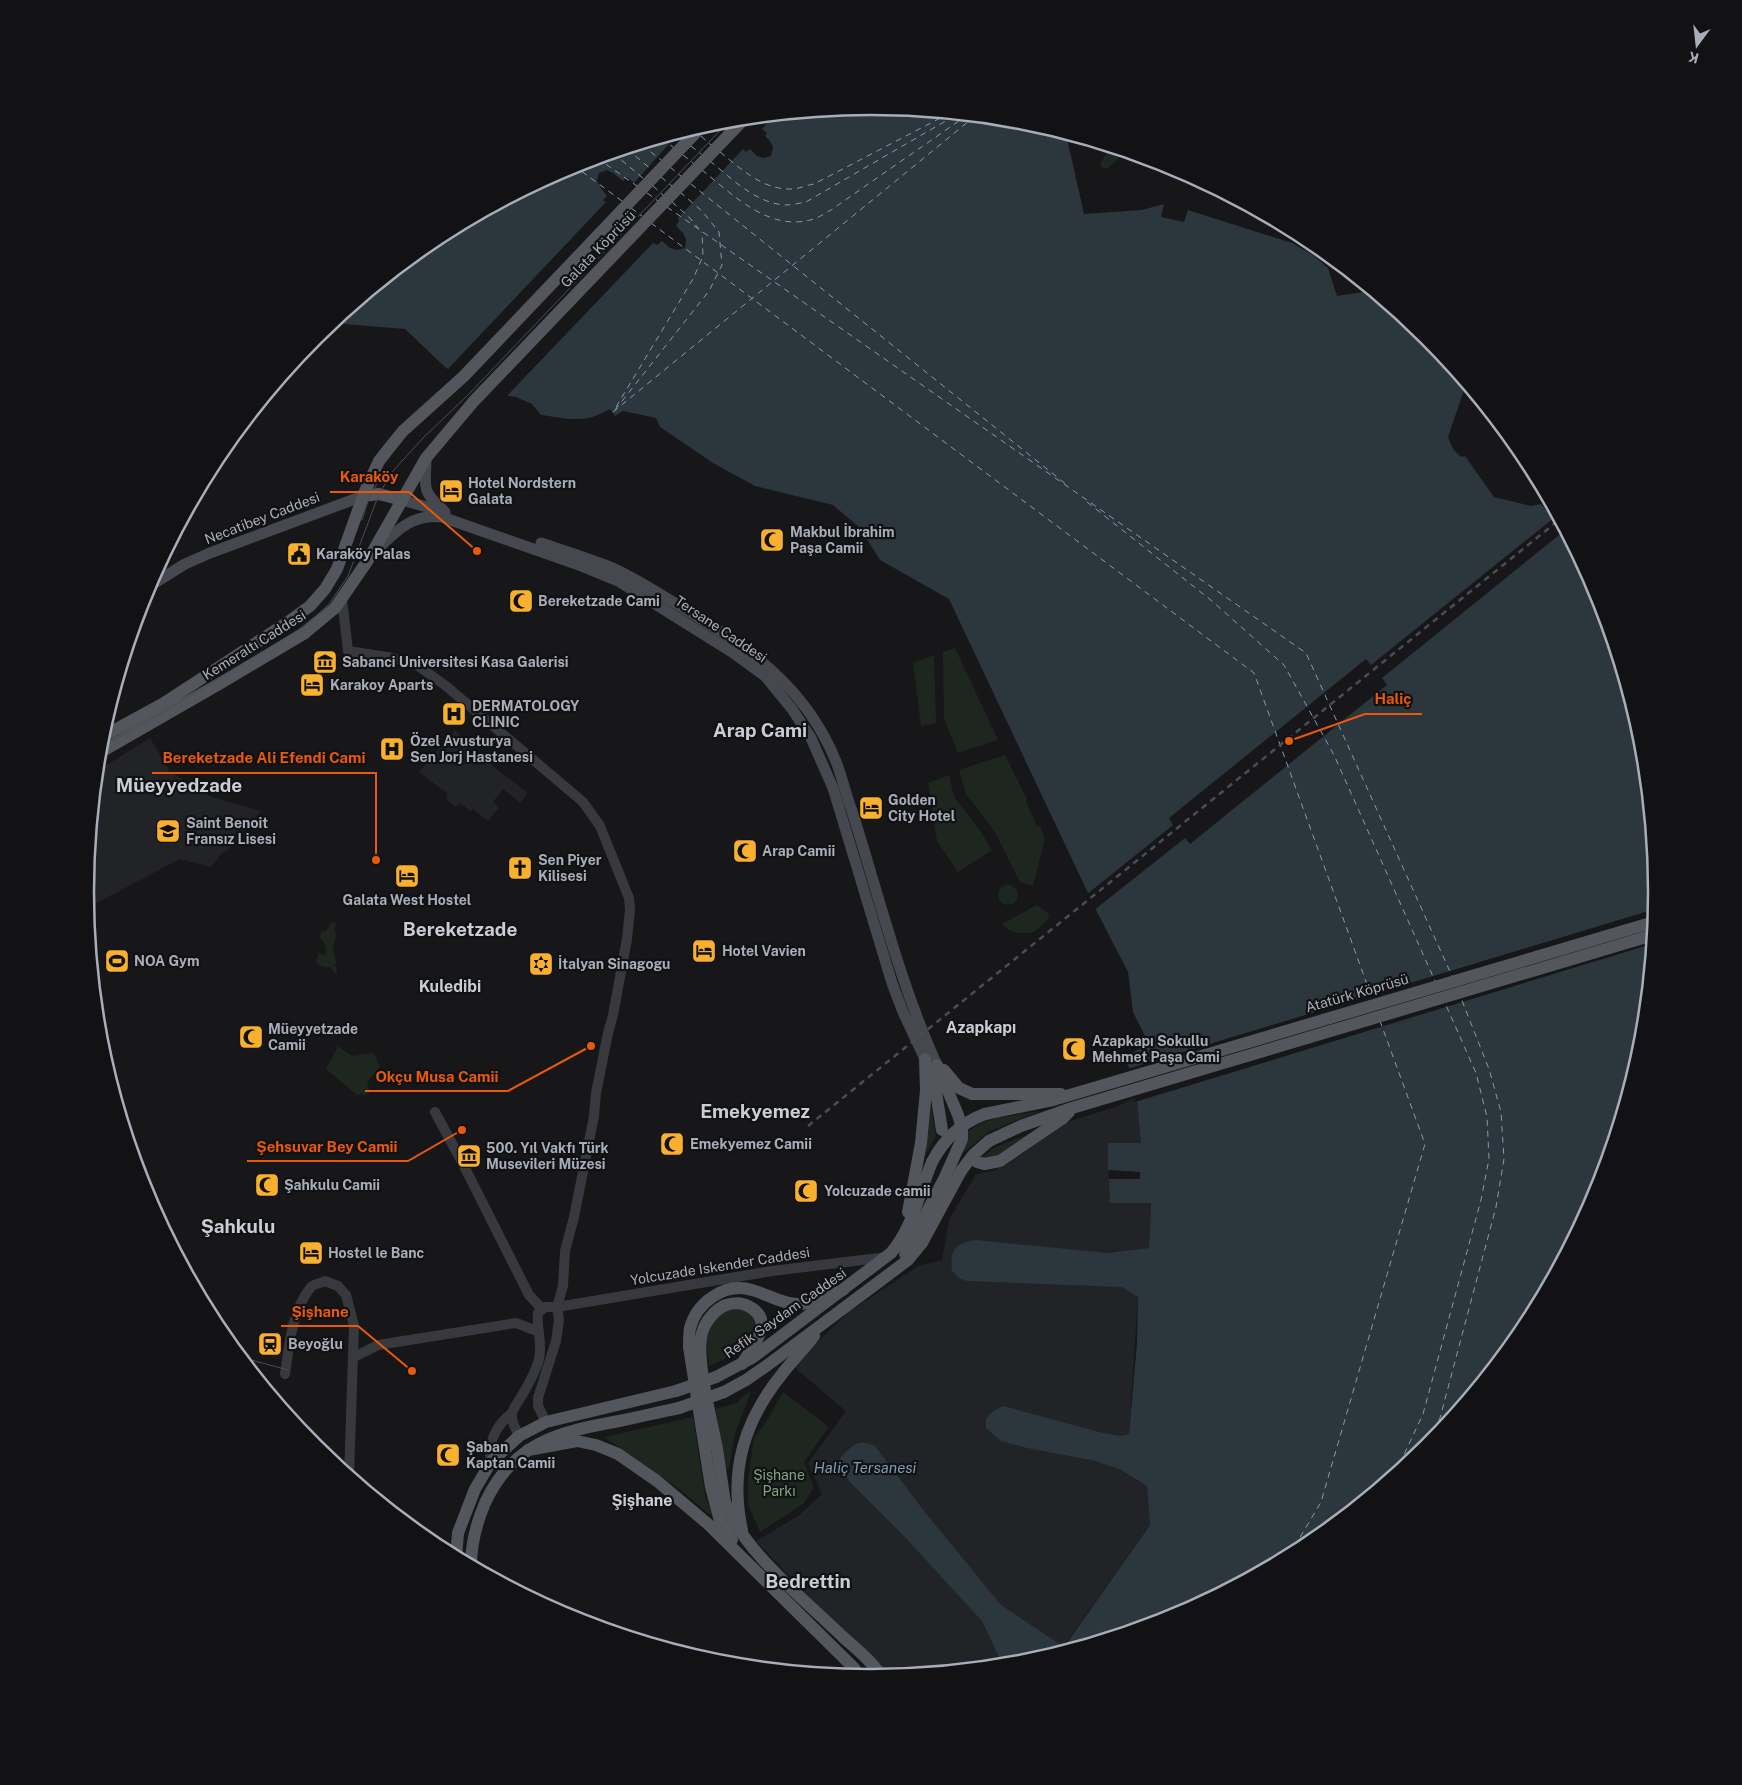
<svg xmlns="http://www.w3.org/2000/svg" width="1742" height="1785" viewBox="0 0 1742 1785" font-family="'Public Sans',sans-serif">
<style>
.built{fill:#222326}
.green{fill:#1e271f}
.water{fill:#2c363d}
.pier{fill:#171719}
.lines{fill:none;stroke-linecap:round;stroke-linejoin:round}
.ferry{stroke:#7e9db5;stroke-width:1;stroke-dasharray:6 5;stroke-linecap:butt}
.tertiary{stroke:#37393e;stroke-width:10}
.secondary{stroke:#45484e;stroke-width:11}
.primary{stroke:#53565d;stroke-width:12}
.tram{stroke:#4a4d53;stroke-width:1}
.rail{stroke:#4a4d53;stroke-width:2.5;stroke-dasharray:6 5;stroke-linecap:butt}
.primary-bridge{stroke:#53565d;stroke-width:12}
.labels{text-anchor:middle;stroke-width:4.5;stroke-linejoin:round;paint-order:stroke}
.street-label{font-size:14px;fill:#a8aeb9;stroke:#121214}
.poi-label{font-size:14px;font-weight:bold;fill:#a8aeb9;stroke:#121214;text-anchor:start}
.park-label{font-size:14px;fill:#7ea580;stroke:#121214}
.water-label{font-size:15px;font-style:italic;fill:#7e9db5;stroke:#121214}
.quarter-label{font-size:16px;font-weight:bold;fill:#c9cdd5;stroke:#121214}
.district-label{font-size:19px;font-weight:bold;fill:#c9cdd5;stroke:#121214}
.rim{fill:none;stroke:#a8aeb9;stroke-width:2.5}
.leader{fill:none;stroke:#e8590c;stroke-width:2}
.callout-dot{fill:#e8590c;stroke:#121214;stroke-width:2}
.callout-label{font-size:15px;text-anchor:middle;font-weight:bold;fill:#e8590c;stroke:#121214;stroke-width:4.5;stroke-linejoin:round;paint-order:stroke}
</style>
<rect width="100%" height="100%" fill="#171719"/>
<g class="built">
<path d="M455 730 473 748 475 747 476 751 490 762 489 763 528 793 520 803 503 789 493 802 499 808 488 821 473 809 471 811 460 803 456 807 446 799 448 794 419 772Z"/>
<path d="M150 738 170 772 212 797 261 811 228 850 222 853 211 867 180 859 87 908 85 892 97 771Z"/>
<path d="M1137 1097 1141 1143 1108 1144 1109 1179 1151 1203 1149 1248 1108 1253 1121 1287 1138 1297 1129 1434 1119 1436 1091 1460 1119 1469 1147 1486 1150 1525 1063 1647 982 1621 1003 1666 885 1677 756 1541 798 1516 822 1494 808 1463 846 1411 795 1368 806 1353 849 1312 918 1266 942 1260 949 1220 976 1174 993 1171 1008 1164 1064 1123 1115 1107Z"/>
</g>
<g class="green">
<path d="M1110 148 1114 149 1118 153V159L1107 169 1101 167 1100 164Z"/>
<path d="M955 648 998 740 958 753 944 719 943 652Z"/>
<path d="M934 655 936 723 921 726 913 663Z"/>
<path d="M1005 755 1027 799 1026 802 1037 826H1040L1044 836V842L1033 886 1020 882 995 832 966 794 959 770Z"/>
<path d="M949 775 954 797 979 829 992 850 958 872 937 841 928 783Z"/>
<circle cx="1008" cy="895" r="10"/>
<path d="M1037 905 1050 915 1048 917 1049 918C1045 923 1039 929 1033 932 1023 935 1008 933 1002 924Z"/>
<path d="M332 922 336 924 334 930 337 934C332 948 332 949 337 963L335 964 337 971 336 975 330 967C324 968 318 966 316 960L318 956V953L325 955C328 948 324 943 320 937L321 932 327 930Z"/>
<path d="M338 1046 352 1056 374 1053 380 1067 367 1082 370 1092 364 1095 360 1093 358 1096 326 1069Z"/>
<path d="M930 1100 936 1136 925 1156Z"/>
<path d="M1040 1111 990 1131 963 1153 965 1133 982 1123 996 1118Z"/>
<path d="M1028 1134 1031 1135 996 1158H981L994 1148Z"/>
<path d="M741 1308 754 1317C762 1344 729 1357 709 1366L706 1340 712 1323 724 1311Z"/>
<path d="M751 1391 735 1434 729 1468 725 1469 715 1409 737 1403 742 1397Z"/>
<path d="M783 1392 829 1427 804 1462 814 1488 803 1504 760 1532 748 1504V1479L754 1438 768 1419Z"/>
<path d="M693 1417 705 1495 712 1514H709L678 1488 604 1437Z"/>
</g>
<path class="water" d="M871 107 1025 122 1066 134 1084 214 1142 210 1164 204 1161 217 1184 222 1188 210 1292 243 1313 255 1328 268 1337 296 1371 291 1427 337 1466 384 1448 437 1453 449 1461 457 1465 456 1494 497 1531 506 1541 504 1565 531 1597 592 1642 739 1646 780 1642 803 1651 828 1657 893 1642 1046 1597 1194 1524 1329 1427 1448 1307 1546 1172 1619 1024 1663 1003 1666 982 1621 903 1535 850 1482 840 1469V1458C854 1445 857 1438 875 1446L924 1511 1001 1605 1064 1647 1150 1525 1147 1486 1119 1469 1091 1460 1027 1448 1001 1441 986 1428V1419L992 1412 1003 1406 1099 1432 1119 1436 1129 1434 1137 1343 1138 1297 1121 1287 967 1281 959 1278 952 1271C950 1250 954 1244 975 1240L1108 1253 1149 1248 1151 1203H1110L1109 1179H1140V1172L1108 1170V1143H1141L1135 1080 1124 1057 1149 1044 1133 1012 1128 972 1096 910 949 599 880 560 860 528 833 505 755 486 713 463 660 427 656 418 623 411 615 416 610 409C604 412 596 416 589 418 574 421 556 417 541 415L532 404 516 397 502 395 471 386 445 367 405 329 331 323 435 239 570 166 718 122Z"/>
<g class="pier">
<path d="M774 116 762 129 767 133 765 136 770 141 773 147 771 156 763 158 757 156 750 149 746 152 743 149 678 218 679 221 676 226 683 233 686 239 685 248 677 250 670 248 662 241 657 245 653 243 505 398H503L494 403 446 371 606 202 603 200 607 196 600 187 597 181 599 173 607 170 613 173 623 181 627 177 634 183 678 134 718 122Z"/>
<path d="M1555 517 1564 531 1382 678 1387 685 1190 844 1185 838 1093 911 1086 895 1173 825 1169 818 1366 659 1371 665Z"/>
<path d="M1655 909 1652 944 1135 1102 1132 1081 1127 1069Z"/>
</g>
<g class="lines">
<g class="ferry">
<path d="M676 134 682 138"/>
<path d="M701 136 711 145"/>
<path d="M662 138 674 148"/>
<path d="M642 145 661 160"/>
<path d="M691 146 701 154"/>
<path d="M627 149 652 170"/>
<path d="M720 152C741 169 763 190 791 189 799 189 807 185 814 184L948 114"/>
<path d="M613 153 644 179"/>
<path d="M683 155 693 163"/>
<path d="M597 158 637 186"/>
<path d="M710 161C732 179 757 204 786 205 792 205 800 203 806 202L956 115"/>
<path d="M573 165 622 201"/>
<path d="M670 167 682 177"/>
<path d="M702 170C732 194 768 231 810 220 817 219 825 213 831 210L966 116"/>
<path d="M661 177 672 186"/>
<path d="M691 184 1067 485"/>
<path d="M653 186 663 195"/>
<path d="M647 193 658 201"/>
<path d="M672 202 689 217 699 229"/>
<path d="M667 207 1306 653 1452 976"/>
<path d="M631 208 642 216"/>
<path d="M651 223 1254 673 1372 998"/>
<path d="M344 313 343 323 352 307"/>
<path d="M616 407 693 279 703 256 702 232"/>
<path d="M615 410 709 291 722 265 719 232 702 211 681 193"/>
<path d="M613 412 974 117"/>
<path d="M1087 502 1212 601 1284 665 1334 755 1435 981"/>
<path d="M1424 1450 1440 1418 1496 1207 1504 1159 1501 1112 1489 1069 1461 998"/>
<path d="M1395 1474 1423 1414 1481 1200 1489 1159 1487 1117 1476 1073 1445 1003"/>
<path d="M1289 1556 1321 1502 1425 1144 1380 1021"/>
</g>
<g class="tertiary">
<path d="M342 599 348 651 393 658 417 665 446 686 583 802 600 826 629 898 630 910 627 939 613 1015 608 1033 596 1093 594 1116 574 1217 565 1251 563 1286 557 1307 559 1320 556 1341 538 1398V1406L546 1422"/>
<path d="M435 1112 462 1162 529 1295 542 1309"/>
<path d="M354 1357 378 1345 516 1323 537 1331"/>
<path d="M285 1374C289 1346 292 1310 311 1287 314 1284 321 1283 325 1281L338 1286 346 1295 354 1326 349 1476"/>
<path d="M519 1436C516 1429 511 1422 512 1414 513 1408 518 1402 521 1397 528 1385 536 1372 539 1359 543 1343 536 1328 538 1313L545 1307H557L772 1271 887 1257"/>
<path d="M491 1462C487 1443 497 1424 512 1413"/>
</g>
<g class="secondary">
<path d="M426 458C426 486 420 490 443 510"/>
<path d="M402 500 445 512"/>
<path d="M541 543C562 550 584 557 605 565 631 575 654 591 678 605 747 647 806 685 837 764 843 780 846 796 852 811 879 896 900 984 937 1065"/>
<path d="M376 551C395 532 412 513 442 517L579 565 620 582 732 652 765 676 792 709 811 738 833 788 892 983 903 1012 925 1059"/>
<path d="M148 587 185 564 210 553 363 496"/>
</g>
<g class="primary">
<path d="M363 496 379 494 402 500"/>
<path d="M100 738 164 703 288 622 310 606 325 589 337 569 365 491 379 461 390 447 403 431 464 376 702 126"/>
<path d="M99 753 219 684 305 633 335 608 368 560 426 458 474 401 744 119"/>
<path d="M929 1068 935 1086 942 1130"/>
<path d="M944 1070 959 1088 972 1094H1061"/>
<path d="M985 1114 1053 1100 1654 922"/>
<path d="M989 1141 1021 1126 1072 1108 1653 935"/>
<path d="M977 1162 984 1164 1000 1161 1063 1118 1069 1112"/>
<path d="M908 1212 921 1143 926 1090 925 1059"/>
<path d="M905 1254 945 1177 962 1139V1128L958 1115 937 1065"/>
<path d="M742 1364C752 1347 777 1320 748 1306 741 1302 733 1303 726 1305 715 1309 705 1322 702 1333 695 1358 712 1422 717 1449 720 1467 722 1484 725 1502 741 1549 806 1601 842 1636 856 1649 872 1661 882 1677"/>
<path d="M716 1377 752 1358 891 1253C913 1227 919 1193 932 1162"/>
<path d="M724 1392 746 1380 769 1364 908 1260 922 1243 961 1171"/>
<path d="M528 1450 577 1441 596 1445 618 1454 657 1481 708 1524 854 1668 860 1677"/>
<path d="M742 1530C729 1471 744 1421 782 1374 792 1361 804 1349 814 1336"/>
<path d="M732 1540 720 1521 711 1487 689 1347C689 1341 689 1334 690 1328 697 1302 725 1282 752 1290 767 1294 780 1303 796 1304 812 1305 828 1296 843 1290"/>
<path d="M456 1558 458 1533 475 1489 491 1462 519 1436 546 1422 676 1391"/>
<path d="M471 1566C471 1543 476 1524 485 1503 513 1442 559 1432 619 1421 639 1417 659 1412 679 1408"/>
</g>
<g class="tram">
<path d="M362 520 370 495 384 473"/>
<path d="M99 748 162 713 298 630 317 615 329 604 348 576 379 494 393 471 423 438 468 395 730 120"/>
<path d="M240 1357 288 1370"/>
</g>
<path class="rail" d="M808 1126 1559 520"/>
<g class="primary-bridge">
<path d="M932 1162C944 1139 960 1123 985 1114"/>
<path d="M961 1171 973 1155 989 1141"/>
<path d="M676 1391 716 1377"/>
<path d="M679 1408 724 1392"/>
</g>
</g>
<defs>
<symbol id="hotel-square" viewBox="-11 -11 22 22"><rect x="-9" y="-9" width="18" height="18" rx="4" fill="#f9b02e" stroke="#121214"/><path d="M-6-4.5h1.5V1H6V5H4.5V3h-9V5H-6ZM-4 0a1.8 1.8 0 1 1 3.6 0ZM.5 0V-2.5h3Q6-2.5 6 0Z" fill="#111"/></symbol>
<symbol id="mosque-square" viewBox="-11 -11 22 22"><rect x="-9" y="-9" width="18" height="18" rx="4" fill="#f9b02e" stroke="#121214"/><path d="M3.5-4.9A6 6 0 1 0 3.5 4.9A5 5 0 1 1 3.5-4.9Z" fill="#111"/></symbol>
<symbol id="civic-square" viewBox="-11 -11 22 22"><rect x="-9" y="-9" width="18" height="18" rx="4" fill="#f9b02e" stroke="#121214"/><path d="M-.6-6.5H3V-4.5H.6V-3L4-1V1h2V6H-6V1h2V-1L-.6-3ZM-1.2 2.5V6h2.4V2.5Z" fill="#111"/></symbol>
<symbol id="museum-square" viewBox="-11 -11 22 22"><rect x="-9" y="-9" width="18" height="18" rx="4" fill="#f9b02e" stroke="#121214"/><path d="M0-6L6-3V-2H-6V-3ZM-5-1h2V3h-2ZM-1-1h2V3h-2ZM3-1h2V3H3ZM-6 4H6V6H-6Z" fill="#111"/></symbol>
<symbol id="hospital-square" viewBox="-11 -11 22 22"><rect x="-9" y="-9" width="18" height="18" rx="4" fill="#f9b02e" stroke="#121214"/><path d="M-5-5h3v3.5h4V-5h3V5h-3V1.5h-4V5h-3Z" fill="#111"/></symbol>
<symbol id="school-square" viewBox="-11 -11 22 22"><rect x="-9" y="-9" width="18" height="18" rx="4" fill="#f9b02e" stroke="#121214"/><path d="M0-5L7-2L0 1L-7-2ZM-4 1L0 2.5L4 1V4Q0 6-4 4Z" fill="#111"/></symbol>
<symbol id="church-square" viewBox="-11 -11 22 22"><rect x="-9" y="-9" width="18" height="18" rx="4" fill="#f9b02e" stroke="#121214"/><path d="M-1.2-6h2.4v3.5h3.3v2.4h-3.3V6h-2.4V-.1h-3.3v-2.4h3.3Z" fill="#111"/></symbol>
<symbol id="stadium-square" viewBox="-11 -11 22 22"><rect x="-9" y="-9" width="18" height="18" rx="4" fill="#f9b02e" stroke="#121214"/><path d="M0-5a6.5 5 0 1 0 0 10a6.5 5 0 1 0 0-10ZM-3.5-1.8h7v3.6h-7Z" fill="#111"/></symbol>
<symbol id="synagogue-square" viewBox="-11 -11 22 22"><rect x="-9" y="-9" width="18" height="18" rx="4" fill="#f9b02e" stroke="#121214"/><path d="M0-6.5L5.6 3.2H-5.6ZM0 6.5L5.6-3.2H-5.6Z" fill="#111"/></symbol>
<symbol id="station-square" viewBox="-11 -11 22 22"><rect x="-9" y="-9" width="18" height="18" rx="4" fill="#f9b02e" stroke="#121214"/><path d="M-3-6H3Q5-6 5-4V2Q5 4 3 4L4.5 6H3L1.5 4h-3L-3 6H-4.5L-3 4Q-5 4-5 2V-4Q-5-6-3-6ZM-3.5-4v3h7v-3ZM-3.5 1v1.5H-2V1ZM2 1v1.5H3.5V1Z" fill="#111"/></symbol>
</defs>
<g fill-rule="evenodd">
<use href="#hotel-square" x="437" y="477" width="28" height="28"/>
<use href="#mosque-square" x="758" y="526" width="28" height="28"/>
<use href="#civic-square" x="285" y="540" width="28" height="28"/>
<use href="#mosque-square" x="507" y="587" width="28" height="28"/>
<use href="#museum-square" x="311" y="648" width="28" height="28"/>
<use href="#hotel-square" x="298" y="671" width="28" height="28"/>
<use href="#hospital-square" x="440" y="700" width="28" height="28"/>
<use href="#hospital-square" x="378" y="735" width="28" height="28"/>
<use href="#hotel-square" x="857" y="794" width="28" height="28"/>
<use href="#school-square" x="154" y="817" width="28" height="28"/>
<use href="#mosque-square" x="731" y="837" width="28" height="28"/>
<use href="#church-square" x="506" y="854" width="28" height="28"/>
<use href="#hotel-square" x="393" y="862" width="28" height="28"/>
<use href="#hotel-square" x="690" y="937" width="28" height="28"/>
<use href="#stadium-square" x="103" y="947" width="28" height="28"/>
<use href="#synagogue-square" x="527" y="950" width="28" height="28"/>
<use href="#mosque-square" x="237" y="1023" width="28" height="28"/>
<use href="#mosque-square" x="1060" y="1035" width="28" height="28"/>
<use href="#mosque-square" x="658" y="1130" width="28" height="28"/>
<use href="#museum-square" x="455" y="1142" width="28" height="28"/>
<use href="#mosque-square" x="253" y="1171" width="28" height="28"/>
<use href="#mosque-square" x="792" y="1177" width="28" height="28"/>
<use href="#hotel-square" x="297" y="1239" width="28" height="28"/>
<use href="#station-square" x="256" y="1330" width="28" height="28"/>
<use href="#mosque-square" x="434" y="1441" width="28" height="28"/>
</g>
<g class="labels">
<g class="street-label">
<text transform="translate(598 249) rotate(-46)" y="5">Galata Köprüsü</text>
<text transform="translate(262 518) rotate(-21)" y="5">Necatibey Caddesi</text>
<text transform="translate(721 629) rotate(34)" y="5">Tersane Caddesi</text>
<text transform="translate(254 645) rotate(-32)" y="5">Kemeraltı Caddesi</text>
<text transform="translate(1357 993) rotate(-16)" y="5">Atatürk Köprüsü</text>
<text transform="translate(720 1266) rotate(-9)" y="5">Yolcuzade Iskender Caddesi</text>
<text transform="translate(785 1313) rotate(-35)" y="5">Refik Saydam Caddesi</text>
</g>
<g class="poi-label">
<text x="468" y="488">Hotel Nordstern<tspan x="468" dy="16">Galata</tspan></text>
<text x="790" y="537">Makbul İbrahim<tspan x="790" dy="16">Paşa Camii</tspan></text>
<text x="316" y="559">Karaköy Palas</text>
<text x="538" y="606">Bereketzade Cami</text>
<text x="342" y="667">Sabanci Universitesi Kasa Galerisi</text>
<text x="330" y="690">Karakoy Aparts</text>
<text x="472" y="711">DERMATOLOGY<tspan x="472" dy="16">CLINIC</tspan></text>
<text x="410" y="746">Özel Avusturya<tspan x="410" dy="16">Sen Jorj Hastanesi</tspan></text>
<text x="888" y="805">Golden<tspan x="888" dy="16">City Hotel</tspan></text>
<text x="186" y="828">Saint Benoit<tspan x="186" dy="16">Fransız Lisesi</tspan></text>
<text x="762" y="856">Arap Camii</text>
<text x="538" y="865">Sen Piyer<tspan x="538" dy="16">Kilisesi</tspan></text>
<text x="407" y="905" text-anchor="middle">Galata West Hostel</text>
<text x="722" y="956">Hotel Vavien</text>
<text x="134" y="966">NOA Gym</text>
<text x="558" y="969">İtalyan Sinagogu</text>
<text x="268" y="1034">Müeyyetzade<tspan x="268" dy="16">Camii</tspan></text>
<text x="1092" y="1046">Azapkapı Sokullu<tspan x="1092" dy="16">Mehmet Paşa Cami</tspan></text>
<text x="690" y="1149">Emekyemez Camii</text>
<text x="486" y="1153">500. Yıl Vakfı Türk<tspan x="486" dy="16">Musevileri Müzesi</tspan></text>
<text x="284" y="1190">Şahkulu Camii</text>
<text x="824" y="1196">Yolcuzade camii</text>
<text x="328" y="1258">Hostel le Banc</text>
<text x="288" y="1349">Beyoğlu</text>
<text x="466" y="1452">Şaban<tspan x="466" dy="16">Kaptan Camii</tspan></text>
</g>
<g class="park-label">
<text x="779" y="1480">Şişhane<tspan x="779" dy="16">Parkı</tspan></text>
</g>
<g class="water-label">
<text x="865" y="1473">Haliç Tersanesi</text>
</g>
<g class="quarter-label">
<text x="450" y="992">Kuledibi</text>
<text x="981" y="1033">Azapkapı</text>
<text x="642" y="1506">Şişhane</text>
</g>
<g class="district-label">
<text x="760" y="737">Arap Cami</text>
<text x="179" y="792">Müeyyedzade</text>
<text x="460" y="936">Bereketzade</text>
<text x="755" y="1118">Emekyemez</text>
<text x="238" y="1233">Şahkulu</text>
<text x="808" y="1588">Bedrettin</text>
</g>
</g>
<path d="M0 0H1742V1785H0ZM94 892a777 777 0 1 1 1554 0a777 777 0 1 1-1554 0Z" fill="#121214" fill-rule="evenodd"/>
<path class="rim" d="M94 892a777 777 0 1 1 1554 0a777 777 0 1 1-1554 0Z"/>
<path class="leader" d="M477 551L409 492H330M1289 741L1365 714H1422M376 860L376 773H152M591 1046L508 1091H365M462 1130L408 1161H247M412 1371L358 1326H281"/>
<g class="callout-dot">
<circle cx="477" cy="551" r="5"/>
<circle cx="1289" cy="741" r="5"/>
<circle cx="376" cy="860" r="5"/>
<circle cx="591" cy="1046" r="5"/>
<circle cx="462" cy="1130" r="5"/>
<circle cx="412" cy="1371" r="5"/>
</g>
<g class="callout-label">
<text x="369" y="482">Karaköy</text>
<text x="1393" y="704">Haliç</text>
<text x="264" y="763">Bereketzade Ali Efendi Cami</text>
<text x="437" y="1082">Okçu Musa Camii</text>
<text x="327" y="1152">Şehsuvar Bey Camii</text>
<text x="320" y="1317">Şişhane</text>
</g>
<g transform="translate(1697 45) rotate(195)" stroke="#121214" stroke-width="4" paint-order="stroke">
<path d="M0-4L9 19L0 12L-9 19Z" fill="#a8aeb9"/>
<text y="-8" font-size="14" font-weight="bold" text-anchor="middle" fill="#a8aeb9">K</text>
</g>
</svg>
